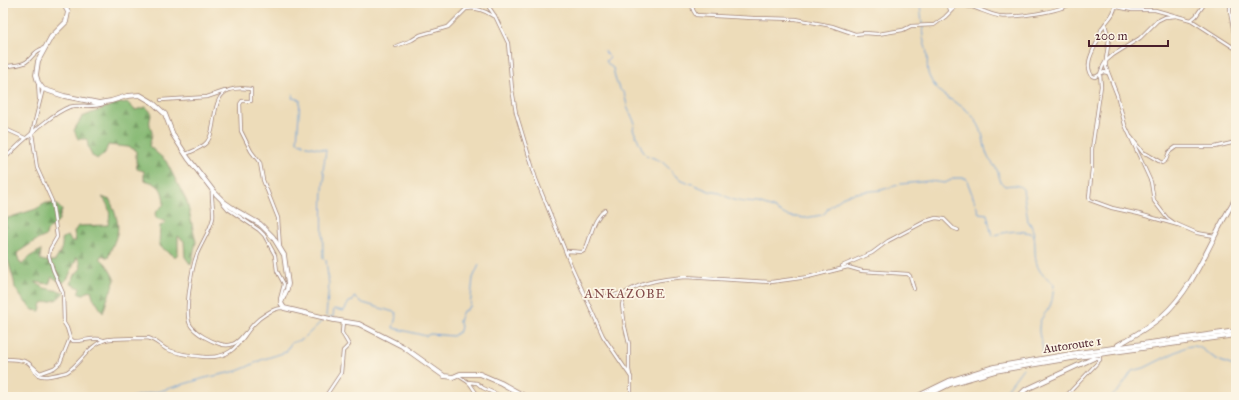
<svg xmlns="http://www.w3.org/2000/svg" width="1239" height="400" viewBox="0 0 1239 400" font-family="'IM FELL Great Primer',serif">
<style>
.forest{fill:url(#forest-firs);stroke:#686c50}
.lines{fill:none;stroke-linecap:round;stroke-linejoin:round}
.stream{stroke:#6da1d9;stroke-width:1}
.street-casing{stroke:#9c7e72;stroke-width:4}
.secondary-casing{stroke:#9c7e72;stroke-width:5.5}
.street{stroke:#fff;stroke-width:2.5}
.secondary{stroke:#fff;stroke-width:4}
.labels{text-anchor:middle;stroke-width:3.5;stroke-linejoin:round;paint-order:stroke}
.street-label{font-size:12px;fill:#4a1f2b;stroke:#fcf5e5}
.neighbourhood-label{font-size:13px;letter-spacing:1px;fill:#844d4c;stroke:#fcf5e5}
</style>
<defs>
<pattern id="forest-firs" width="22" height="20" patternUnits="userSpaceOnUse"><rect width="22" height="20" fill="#87ba74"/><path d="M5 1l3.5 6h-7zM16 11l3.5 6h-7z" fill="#70975f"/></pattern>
</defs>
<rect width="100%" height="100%" fill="#fcf5e5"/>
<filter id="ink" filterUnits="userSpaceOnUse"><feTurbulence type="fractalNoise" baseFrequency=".025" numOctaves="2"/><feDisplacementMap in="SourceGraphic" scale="8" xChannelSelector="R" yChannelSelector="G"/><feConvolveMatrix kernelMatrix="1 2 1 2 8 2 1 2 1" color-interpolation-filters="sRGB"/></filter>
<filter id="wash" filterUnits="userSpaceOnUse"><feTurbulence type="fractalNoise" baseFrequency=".012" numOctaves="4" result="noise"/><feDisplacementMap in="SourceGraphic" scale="16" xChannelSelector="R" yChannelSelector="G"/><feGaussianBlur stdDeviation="0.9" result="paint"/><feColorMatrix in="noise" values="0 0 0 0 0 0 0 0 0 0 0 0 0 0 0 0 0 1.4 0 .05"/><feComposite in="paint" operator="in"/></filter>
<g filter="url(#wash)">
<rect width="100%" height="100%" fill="#eddcb9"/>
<g class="forest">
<path d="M127 102 135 110 146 107 152 113C148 123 150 124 152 133 152 137 150 142 149 146L166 161 187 202 196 242 191 265 185 257 184 241 178 236V252L176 257 159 246 160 226 166 222 156 218 155 213 164 204C163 188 159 184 144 180V171L137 169 136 161V150L128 147 108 145 105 153 98 159 92 156 88 146 87 139H78L74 130 82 117 115 104Z"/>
<path d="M102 197 110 200C114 210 120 223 117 234 115 242 110 250 108 258L102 255 100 258 107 265 115 280 107 300 103 313 93 297 91 290 82 295 78 293 80 288 71 284 74 276 81 268 80 262 77 257 68 278 63 283 52 277 49 284 35 282 44 288 65 292 56 300 42 303 40 311 33 310 24 301 15 288 14 281 8 260 3 253V221L8 218 36 209 46 203 56 204 62 210 58 222 47 231 46 236 35 241 17 253 19 261 22 265 29 257 41 250 40 259 44 261H55C60 253 63 248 62 238L68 236 71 241H76L74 232 78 226 108 225C111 214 110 206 102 197Z"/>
</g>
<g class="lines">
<g class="stream">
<path d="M920 3 922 24"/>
<path d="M923 27C921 37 926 44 927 54 928 62 926 71 930 78 941 102 963 100 976 121 984 132 983 143 987 155 989 161 995 165 997 170 1000 177 999 182 1005 186 1011 185 1019 184 1023 189L1028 221 1031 225 1034 234"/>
<path d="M604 51 610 57 606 61 610 66 613 68C615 76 616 88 624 93L628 109 635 123 633 129 644 153"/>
<path d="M293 94 292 98 298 99 300 100 297 142 303 143V145L326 150 323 171 325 177C321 183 323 247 323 259L326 260 329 285 326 316"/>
<path d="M646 155 661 161 671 170 672 173 680 179 709 191 719 193 733 200 744 202 758 203 773 208 787 216 805 218 822 215 826 212 828 208 846 195 862 192 881 190 901 184 929 181 945 183 955 178H966L979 213 987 214 992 236C1005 232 1021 228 1034 235 1036 247 1033 260 1040 271 1043 277 1051 279 1054 285 1053 291 1053 300 1050 306 1046 314 1039 318 1039 328 1038 338 1045 345 1042 355"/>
<path d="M329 317H333L334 309 344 311 349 302 353 301 354 297 363 303 397 313 393 328 426 336 430 334 453 336 460 331 461 326 459 321 463 311 467 310 468 307H470L473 278 479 265"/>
<path d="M133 397 160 391 205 378 237 371 247 367 261 360 286 352 291 343 303 339 324 319"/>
<path d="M1005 397 1008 388 1023 368"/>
<path d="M1111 397 1120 389 1132 371 1144 368 1186 347C1201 343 1203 352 1215 358 1221 362 1229 364 1236 367"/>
</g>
</g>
</g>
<g filter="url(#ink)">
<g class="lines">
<defs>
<g id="street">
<path d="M486 3 495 16 508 43 512 89 516 113 536 179 571 265 603 336 631 377V397"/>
<path d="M692 3 693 10 696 15 753 18 796 19 832 26 855 34 865 33 878 34 903 30 911 26 934 25 945 17 956 6C974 4 983 13 999 16 1013 18 1061 12 1071 3"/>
<path d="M948 3 950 10"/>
<path d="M1113 3 1117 7 1132 10H1155L1191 20 1236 49"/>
<path d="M1230 3V12L1236 44"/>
<path d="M1177 16 1165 17 1157 21 1140 38 1113 55 1106 61 1103 66 1100 74 1101 86 1092 149V169L1089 197 1090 200 1112 208 1139 214 1178 225"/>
<path d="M1191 20 1196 16 1205 3"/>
<path d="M1105 24 1109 39 1106 59V67L1117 95 1125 125 1151 182 1154 201 1167 218 1174 223 1197 233 1215 236"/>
<path d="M396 46 412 40 420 35 448 27 466 9C475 7 486 11 493 16H495"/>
<path d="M3 67C10 65 20 66 26 62 34 57 32 52 44 48"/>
<path d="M1108 73 1104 72 1095 77 1092 76C1084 64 1093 51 1098 40 1100 36 1100 31 1102 28 1107 20 1115 15 1115 6"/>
<path d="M38 82 39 99"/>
<path d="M43 89 32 133 37 168 52 201 57 237 50 249 49 256 53 270 63 293 64 323 67 328 70 338 73 341C83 342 94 336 103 340"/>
<path d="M161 100 207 97 225 91"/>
<path d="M3 128 25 138"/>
<path d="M1131 137 1143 153 1147 154 1162 163 1166 160 1169 152 1176 147H1215L1236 142"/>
<path d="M186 154C193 151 202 148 207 142 211 137 212 131 213 125 217 97 220 85 251 89V101H242L240 104 241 131 251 151 260 163 263 180 278 218 280 248"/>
<path d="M3 160C15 148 27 137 40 126 49 119 58 111 69 107 80 104 92 108 103 104"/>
<path d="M212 190C211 199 214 209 213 218 210 231 202 242 197 254 192 267 183 316 191 326 197 334 210 341 220 344 232 348 238 342 245 333"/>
<path d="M222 202 228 209 259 230 264 235 275 255 277 271 284 284 280 299 281 302"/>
<path d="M566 253 568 251 582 252 585 250C592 235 592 220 605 210"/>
<path d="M842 266 872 253 888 241 926 221 936 218 944 219 953 228 958 230"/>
<path d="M625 293 622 305 625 327 629 344V370L630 375"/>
<path d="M586 297C594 294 601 297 609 296 615 296 619 292 625 293 643 281 664 279 685 277L771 282 808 277 848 267 862 271 908 274 910 276 914 289"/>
<path d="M3 359C11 359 20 359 27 362 37 367 30 378 49 376 54 375 61 374 67 372 80 364 89 345 105 340 115 337 136 339 148 338 155 340 160 345 166 349 177 354 193 356 205 357 243 359 240 329 266 314 272 310 277 308 283 308"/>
<path d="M31 365 40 373 54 368 60 363 70 338"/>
<path d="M457 375 468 382 477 383 483 388 503 397"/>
<path d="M468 382C474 387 474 394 482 397"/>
<path d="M325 397 341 373 343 351 349 345 342 333 343 321"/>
<path d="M485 397 498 396"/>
<path d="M1065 397 1100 360V358H1094"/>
</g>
<g id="secondary">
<path d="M63 3 68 12 66 22 51 37 38 61 36 75 38 82 43 89 64 96 99 103 111 101 127 96 140 95 152 102 165 114 173 135 188 158 214 192 224 202 237 211 260 224 273 237 284 255 288 284 287 289 281 303 284 308 334 320 359 324 402 346 444 376 453 377 460 374H480L501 383 526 397"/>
<path d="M1118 345C1132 337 1149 327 1161 317 1197 286 1211 236 1236 198"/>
<path d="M916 397 949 381 994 367 1077 353 1236 331"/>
<path d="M924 397 950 384 995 371 1078 357 1236 335"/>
<path d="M1018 397 1025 390 1094 358"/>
</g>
</defs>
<use href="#street" class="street-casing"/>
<use href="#secondary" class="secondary-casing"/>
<use href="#street" class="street"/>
<use href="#secondary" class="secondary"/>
</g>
</g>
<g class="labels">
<g class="street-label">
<text transform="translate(1072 345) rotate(-8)" y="4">Autoroute 1</text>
</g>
<g class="neighbourhood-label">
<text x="625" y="298">ANKAZOBE</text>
</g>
</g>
<rect width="1239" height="400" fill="none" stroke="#fcf5e5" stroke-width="16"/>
<path d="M1089 40v6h79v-6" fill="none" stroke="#4a1f2b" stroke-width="2"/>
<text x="1095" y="40" font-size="12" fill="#4a1f2b" stroke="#fcf5e5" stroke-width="3" paint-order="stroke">200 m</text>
</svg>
